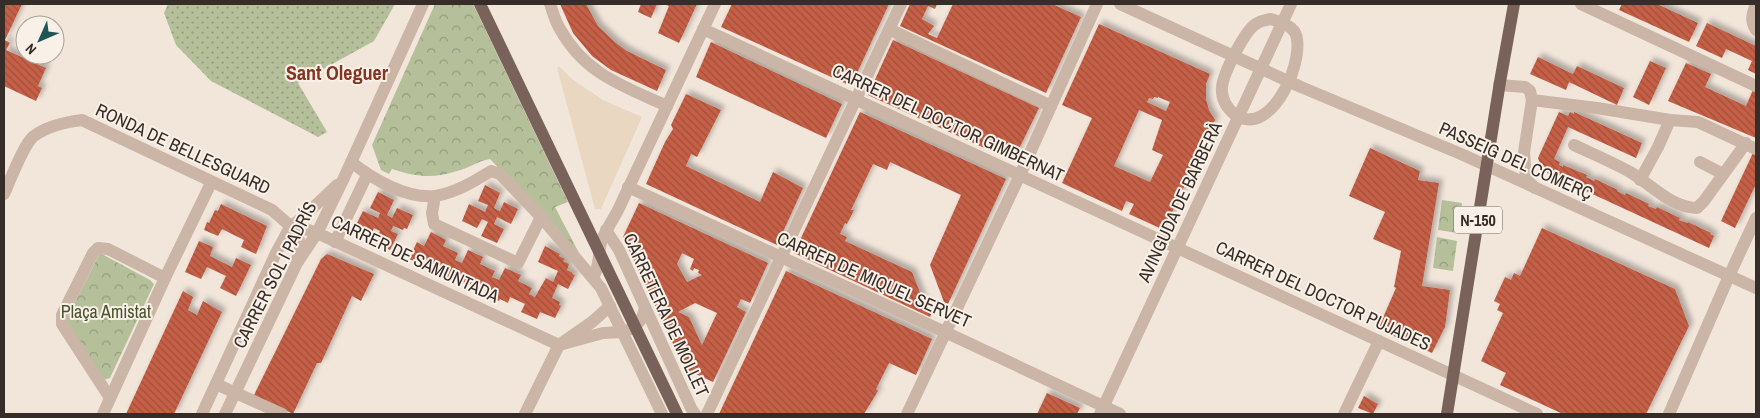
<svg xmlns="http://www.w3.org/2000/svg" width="1760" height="418" viewBox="0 0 1760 418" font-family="'Archivo Narrow',sans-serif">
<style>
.grass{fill:url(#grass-dots)}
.park{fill:url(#park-crowns)}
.plaza{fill:#ead7c2}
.building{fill:url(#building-back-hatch);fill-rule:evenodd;filter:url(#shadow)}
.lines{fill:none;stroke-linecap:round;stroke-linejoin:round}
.minor{stroke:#cab5a7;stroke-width:12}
.major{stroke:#786259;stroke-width:12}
.labels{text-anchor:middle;stroke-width:4;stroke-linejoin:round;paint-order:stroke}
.shield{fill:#f9f0e7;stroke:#706761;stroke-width:1}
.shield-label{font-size:16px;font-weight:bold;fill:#362c28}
.street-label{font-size:18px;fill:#362c28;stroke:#f9f0e7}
.park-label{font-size:18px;fill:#47542c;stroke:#f9f0e7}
.quarter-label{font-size:20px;font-weight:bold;fill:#843521;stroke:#f9f0e7}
</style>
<defs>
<pattern id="grass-dots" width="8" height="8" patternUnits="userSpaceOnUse" patternTransform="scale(1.25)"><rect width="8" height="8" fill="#b5c09b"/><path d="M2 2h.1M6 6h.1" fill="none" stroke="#949c7e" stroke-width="1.8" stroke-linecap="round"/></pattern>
<pattern id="park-crowns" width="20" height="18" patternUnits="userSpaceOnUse" patternTransform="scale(1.25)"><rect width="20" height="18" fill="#b5c09b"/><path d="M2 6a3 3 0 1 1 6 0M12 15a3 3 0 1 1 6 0" fill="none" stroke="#949c7e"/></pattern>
<pattern id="building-back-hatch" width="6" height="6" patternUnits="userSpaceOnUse" patternTransform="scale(1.25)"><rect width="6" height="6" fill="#c55f46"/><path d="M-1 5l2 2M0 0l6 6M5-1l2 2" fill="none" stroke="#a14f3a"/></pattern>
<filter id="shadow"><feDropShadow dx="4" dy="-4" stdDeviation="2.5" flood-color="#0004"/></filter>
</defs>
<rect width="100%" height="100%" fill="#f2e6db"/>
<path class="grass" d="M168 4H395L374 41 298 83 327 132 318 137 211 81 176 45 164 13Z"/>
<g class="park">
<path d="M435 4H473L568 202 555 207 579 253 490 159C478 161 469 168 457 171 433 179 416 177 392 169L389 174 381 170 372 145Z"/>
<path d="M1442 200 1462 203 1458 233 1438 230Z"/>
<path d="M1437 237 1457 241 1453 271 1433 268Z"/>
<path d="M100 253 150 280 154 284 110 378 103 380 65 322Z"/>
</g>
<path class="plaza" d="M559 66 572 79 603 100 642 117 601 209H595L557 68Z"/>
<g class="building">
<path d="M4 4H22L5 40 10 43 6 50 46 68 38 86 42 88 36 101 4 86Z"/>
<path d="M560 4H586L598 26 616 43 627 51 666 70 657 91 611 70 592 56 573 33Z"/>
<path d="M641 4H657L651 18 638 12Z"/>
<path d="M664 4H697L679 43 658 33 669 6Z"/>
<path d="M732 4H889L851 86 721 27Z"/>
<path d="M910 4H937L935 9 928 6 922 19 934 26 928 34 937 38 953 4H1052L1081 17 1046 93 900 26Z"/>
<path d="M1622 4H1657L1698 23 1689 42 1619 10Z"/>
<path d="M1707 23 1756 46V74L1748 70 1752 61 1726 49 1722 58 1696 46Z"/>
<path d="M1099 24 1210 74 1206 84V99L1209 110 1215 120 1164 230 1129 214 1134 204 1126 201 1122 211 1062 183 1092 118 1062 105ZM1154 97 1158 98V97L1170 102 1166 111 1147 102 1149 98 1153 99ZM1139 110 1162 120 1152 150 1163 155 1150 182 1114 166Z"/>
<path d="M893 40 1039 108 1013 161 868 95Z"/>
<path d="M711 42 842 104 826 138 696 77Z"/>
<path d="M1538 57 1573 74 1577 66 1624 88 1617 105 1569 82 1566 90 1530 74Z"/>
<path d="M1650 61 1666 68 1649 105 1633 97Z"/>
<path d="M1686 63 1711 74 1705 87 1746 106 1753 90 1756 92V138L1668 101Z"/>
<path d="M686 94 721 110 697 157 691 154 686 166 760 202 773 172 803 188 777 245 646 184 665 142 673 129 671 125Z"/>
<path d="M860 112 1006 179 948 304 944 302 930 265 961 195 890 162 887 170 873 164 851 210H854L847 224 845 223 840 234 847 237 845 241 912 272 926 308 932 312 930 317 794 253Z"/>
<path d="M1559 112 1568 116 1570 112 1574 114V112L1642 143 1636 158 1568 127 1554 159 1560 162 1559 165 1563 167V165L1587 175 1586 177 1594 181 1595 179 1618 190 1617 191 1625 195 1626 193 1649 204 1648 206 1656 209 1657 207 1680 218 1679 220 1687 223 1688 222 1711 233 1710 234 1714 236 1709 248 1547 173 1549 169 1541 166 1538 158Z"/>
<path d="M1370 148 1420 171 1418 180 1439 183 1422 286 1450 290 1445 327 1432 353 1378 329 1396 288 1394 287 1401 251 1373 239 1385 212 1349 196Z"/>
<path d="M1753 153 1756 155V184L1735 228 1721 221Z"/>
<path d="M485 185 500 193 494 208 500 211 504 202 518 209 511 224 497 217 494 224 504 229 497 243 481 236 488 222 482 219 477 228 462 221 469 204 485 212 488 205 478 201Z"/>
<path d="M378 192 394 200 387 215 392 218 397 208 413 215 407 229 404 228 403 230 393 226 391 231 398 234 390 250 374 243 380 231 374 228 371 235 355 227 363 211 378 218 380 213 370 208Z"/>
<path d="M639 203 768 263 750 303 741 299 737 307 746 312 713 382 685 369 623 237ZM682 253 694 259 690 269 693 271 694 268 699 270 698 273 702 275 687 282 677 264ZM695 303 717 313 702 345 689 317 678 312Z"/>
<path d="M221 204 267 226 256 254 241 247 244 240 222 229 218 236 204 230 207 222 209 223 215 210 218 211Z"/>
<path d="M1542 228 1675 289 1689 326 1646 414H1563L1500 385 1506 373 1481 361 1503 313 1497 310 1500 304 1494 301 1505 277 1511 280 1514 273 1520 276Z"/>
<path d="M431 232 446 240 443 246 458 253 455 260 462 263 468 250 483 257 480 264 495 271 492 277 499 280 505 268 521 275 518 281 532 288 529 294 535 297 546 278 553 282 558 271 538 262 545 246 560 254 559 256 565 259 563 261 569 264 567 270 573 273 572 274 575 275 568 289 558 284 552 298 560 302 559 305 561 306 555 318 540 312 537 319 521 312 525 304 510 297 508 303 500 299 499 301 484 294 487 287 473 280 470 285 463 282 462 284 447 277 450 270 435 263 433 268 426 264 425 266 409 259 417 242 424 246Z"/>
<path d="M199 241 213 247 210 256 232 267 236 258 251 265 236 296 220 288 226 276 207 267 201 279 185 272Z"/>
<path d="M327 254 374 274 361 301 352 296 321 363H317L293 414 254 395 321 259Z"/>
<path d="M786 271 932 339 916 375 889 363 876 389 878 391 864 414H719Z"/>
<path d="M183 291 193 297 188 310 197 315 203 301 222 312 174 414H126Z"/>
<path d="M1047 393 1080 408 1077 414H1037Z"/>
<path d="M1364 396 1378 404 1373 414 1358 408Z"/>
</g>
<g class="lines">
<g class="minor">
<path d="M550 4C553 12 555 21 560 29 585 74 623 86 667 106"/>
<path d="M1120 4 1301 87 1461 154 1756 288"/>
<path d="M1581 4 1756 86"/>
<path d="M1756 4C1752 14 1750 21 1756 30"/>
<path d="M1271 19C1279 21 1288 24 1294 31 1309 53 1272 142 1234 114 1226 107 1221 98 1222 87 1223 74 1245 30 1256 24 1260 21 1266 20 1271 19Z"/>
<path d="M703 29 1537 414"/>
<path d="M891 30 1051 106"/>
<path d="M1499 85 1525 87 1530 91 1532 100 1597 108 1670 120 1698 122 1756 149"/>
<path d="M1532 100 1524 152 1526 179 1535 188"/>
<path d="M1574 145C1593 154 1612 162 1630 172 1652 185 1670 207 1697 208L1704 201 1746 143"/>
<path d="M351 162C373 179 406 199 435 196 455 193 475 181 491 171L500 174 541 217 601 288 662 414"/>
<path d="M1700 162 1723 174"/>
<path d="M1640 180 1658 147 1670 120"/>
<path d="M628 187 945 332 1120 414"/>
<path d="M4 194C10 181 24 143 34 136 46 127 66 122 82 120L272 210C282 219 301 232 300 247 300 251 298 256 297 259"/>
<path d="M435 196 432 213 434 224 518 263 541 217"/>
<path d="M290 227H299L317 233 559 345 603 333 623 332 635 327 642 318 645 308"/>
<path d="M606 230 619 250 691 408 695 414"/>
<path d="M335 242 367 175"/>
<path d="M593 277C600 267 598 254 601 243 605 230 614 219 619 208L715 4"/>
<path d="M216 384 282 414"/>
<path d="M110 398 62 324V315L93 253 98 248 108 249 165 278"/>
<path d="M103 414 165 278 211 183"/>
<path d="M202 414 276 253 290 227 302 218 337 185"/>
<path d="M225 414 297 263 317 233 343 180 423 4"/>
<path d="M525 414 559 345 592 322 610 306"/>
<path d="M707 414 901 4"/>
<path d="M907 414 1020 175 1097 4"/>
<path d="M1100 414 1291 4"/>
<path d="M1344 414 1379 341"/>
<path d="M1669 414 1729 276 1756 218"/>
</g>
<g class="major">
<path d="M480 4 677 414"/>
<path d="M1447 414 1500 82 1514 4"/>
</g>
</g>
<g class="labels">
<rect class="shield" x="1454" y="206.5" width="48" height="27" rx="4"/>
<g class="shield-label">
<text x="1478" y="226">N-150</text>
</g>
<g class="street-label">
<text transform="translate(948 123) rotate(25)" y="6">CARRER DEL DOCTOR GIMBERNAT</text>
<text transform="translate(183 149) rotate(25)" y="6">RONDA DE BELLESGUARD</text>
<text transform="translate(1516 161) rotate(24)" y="6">PASSEIG DEL COMERÇ</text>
<text transform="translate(1180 202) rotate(-65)" y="6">AVINGUDA DE BARBERÀ</text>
<text transform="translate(415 259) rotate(25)" y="6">CARRER DE SAMUNTADA</text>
<text transform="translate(275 275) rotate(-63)" y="6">CARRER SOL I PADRÍS</text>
<text transform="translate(874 280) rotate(24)" y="6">CARRER DE MIQUEL SERVET</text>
<text transform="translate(1323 296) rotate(25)" y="6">CARRER DEL DOCTOR PUJADES</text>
<text transform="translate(666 315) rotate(65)" y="6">CARRETERA DE MOLLET</text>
</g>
<g class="park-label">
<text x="106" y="318">Plaça Amistat</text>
</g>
<g class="quarter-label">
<text x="337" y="80">Sant Oleguer</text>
</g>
</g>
<rect width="1760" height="418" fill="none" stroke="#362c28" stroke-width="10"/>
<g transform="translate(40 40) rotate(225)"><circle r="24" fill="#f9f0e7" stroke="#aba29b"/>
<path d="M0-4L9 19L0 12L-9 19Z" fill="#1d5657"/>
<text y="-8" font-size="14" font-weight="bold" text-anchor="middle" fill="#362c28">N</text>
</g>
</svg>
